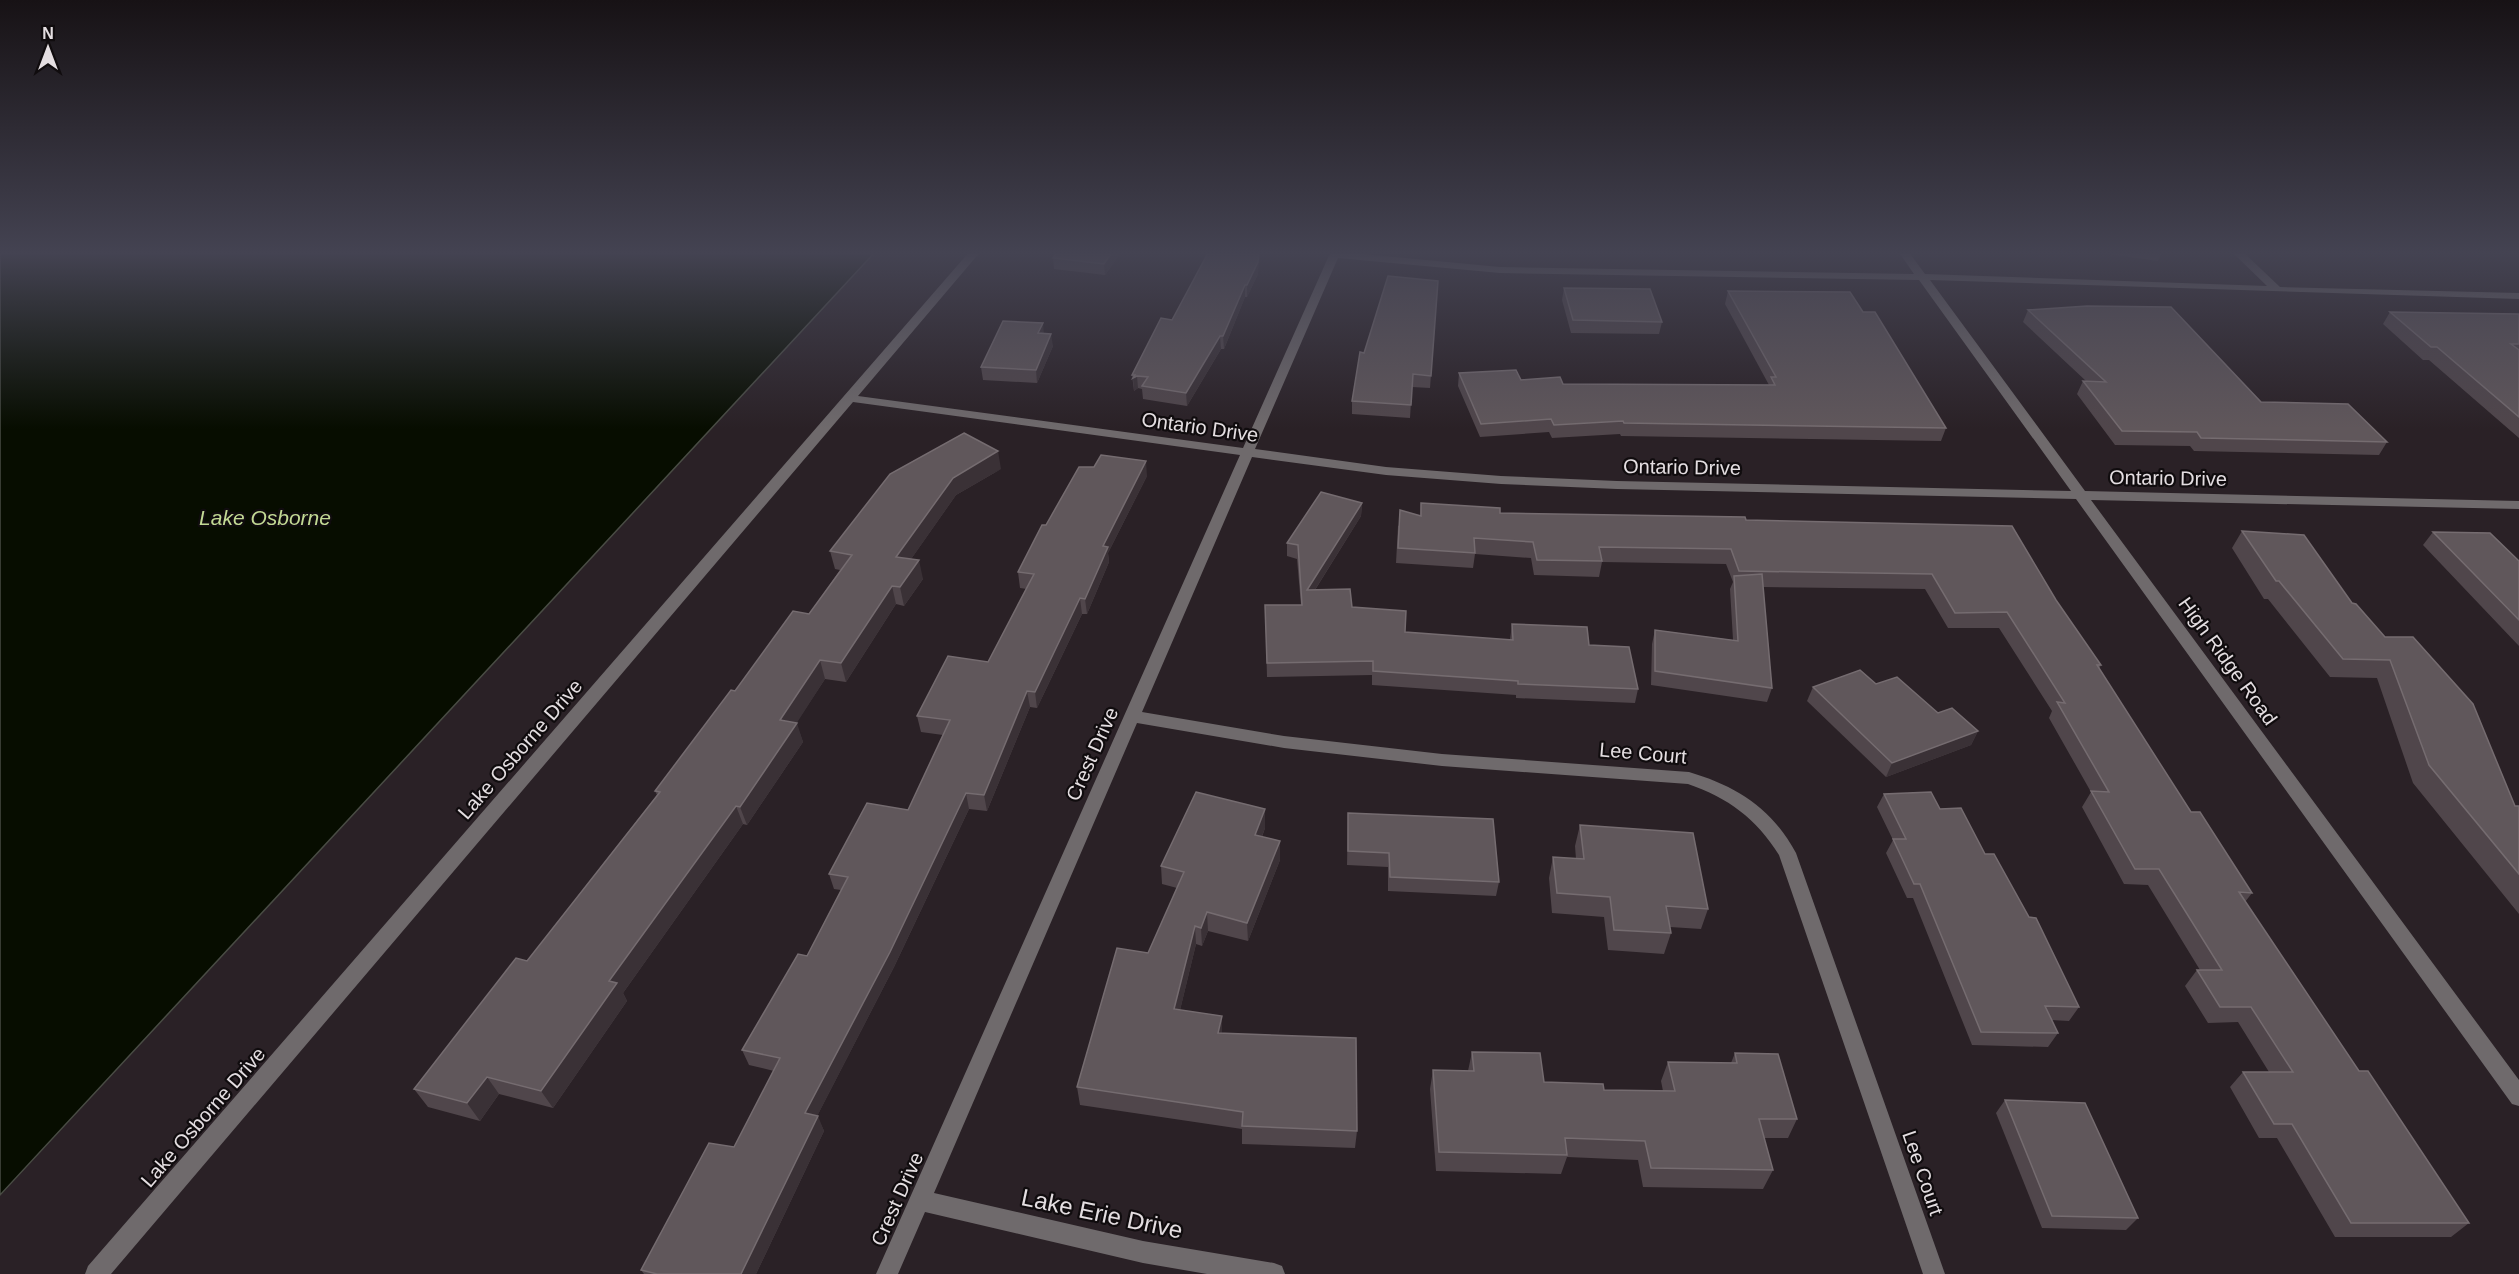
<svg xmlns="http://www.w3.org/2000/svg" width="2519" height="1274" viewBox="0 0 2519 1274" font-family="Helvetica,sans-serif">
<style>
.water{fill:#070d00;stroke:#494c44;stroke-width:1.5}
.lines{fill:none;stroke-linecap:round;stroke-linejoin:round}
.minor{fill:#6f6a6c;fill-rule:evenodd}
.wall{fill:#50464b}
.shaded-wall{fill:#3a3136}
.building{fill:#60575b;stroke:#756c70;stroke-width:1.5}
.labels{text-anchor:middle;stroke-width:4.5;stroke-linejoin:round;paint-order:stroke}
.street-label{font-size:20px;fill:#e4dee1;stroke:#100c0e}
.water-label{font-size:21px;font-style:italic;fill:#c2d994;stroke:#100c0e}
.near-street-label{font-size:24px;fill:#e4dee1;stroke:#100c0e}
</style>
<rect width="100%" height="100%" fill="#2a2126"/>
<path class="water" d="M0 251H876L0 1195Z"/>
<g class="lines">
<path class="minor" d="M970 251H981L858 396 1243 448 1331 251 1500 267 1914 274 1898 251H1908L1925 274 2267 286 2231 251H2242L2280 287 2519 293V299L1930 280 2085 491 2519 501V509L2091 500 2519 1080V1106L2512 1104 2076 499 1617 489 1501 484 1386 475 1252 457 1142 712 1284 736 1442 754 1689 772C1736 786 1772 808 1796 853L1945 1274H1923L1779 855C1756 818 1728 798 1688 784L1442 766 1284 748 1137 723 934 1193 1143 1241 1274 1263 1282 1266 1285 1274H1207L1143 1263 925 1212 898 1274H876L1240 455 853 402 111 1274H85L88 1266ZM1338 258 1500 273 1919 280 2071 491 1617 481 1501 476 1386 467 1255 449Z"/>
</g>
<g class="wall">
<path d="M1058 251H1122L1105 275 1054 269 1053 258Z"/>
<path d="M2088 251H2163L2158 261Z"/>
<path d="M1258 274 1247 297H1245L1224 349H1221L1187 406 1143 399 1142 389 1138 388 1134 391 1132 375 1172 320Z"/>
<path d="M1438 281 1430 388 1412 387 1410 418 1352 414V401L1364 353Z"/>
<path d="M1564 288 1662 322 1659 334 1571 333 1562 300Z"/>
<path d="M1728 291 1863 312 1946 428 1941 441 1621 436 1620 434 1552 438 1549 432 1480 437 1458 386 1459 373 1563 384 1769 385 1725 304Z"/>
<path d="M2028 310 2261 402 2387 442 2379 455 2194 451 2190 446 2115 445 2077 394 2083 381H2086L2023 322Z"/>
<path d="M2390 312 2519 314V438L2429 360H2423L2383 324Z"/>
<path d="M1044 333 1053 346 1037 383 983 380 981 367Z"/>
<path d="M1001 469 956 495 911 559 923 579 904 606 896 604 846 682 825 679 796 723 803 742 747 825 743 824 623 993 627 1001 553 1108 499 1094 480 1121 428 1107 414 1089 527 961 657 795 655 791 735 691 809 614 840 570 835 569 830 551Z"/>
<path d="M1147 476 1108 553 1109 562 1087 614H1082L1037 708 1030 707 987 811 969 809 894 967 817 1116 824 1131 756 1274H644L641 1270 734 1147 774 1071 749 1065 742 1050 807 956 841 890 834 889 829 874 908 810 943 735 921 732 917 716 988 662 1027 589 1020 588 1018 572 1046 525Z"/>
<path d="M1362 503 1361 516 1315 590 1405 632 1510 640 1512 624 1589 645 1638 689 1635 703 1516 698V695L1372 685V675L1267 677 1265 605H1301L1297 559 1287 556V543Z"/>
<path d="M1421 503 1500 513 1746 520 2056 600 2101 665 2099 669 2191 812 2252 893 2245 902 2359 1071 2469 1223 2451 1237H2335L2277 1138H2259L2230 1087 2243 1072H2269L2238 1022 2208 1023 2185 986 2197 970H2200L2148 885 2124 884 2082 807 2091 792 2049 718 2052 711 1999 628H1948L1925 589 1763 587 1772 688 1767 702 1651 685 1652 644 1655 630 1733 640 1730 589 1733 582 1726 564 1602 562 1599 577 1534 575 1531 558 1475 554 1473 568 1396 563 1398 526 1420 516Z"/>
<path d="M2242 531 2352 603 2515 806H2519V914L2413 783 2377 678 2330 677 2268 599H2264L2232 548Z"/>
<path d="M2433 532 2519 561V646L2423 545Z"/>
<path d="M1876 684 1978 731 1971 745 1886 777 1807 701 1813 687Z"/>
<path d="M1884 794 1940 809 1985 854 2029 917 2079 1007 2069 1021 2051 1020 2058 1033 2048 1047 1972 1045 1913 898H1907L1886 853 1893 840 1877 807Z"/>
<path d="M1265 809V828L1262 837 1280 841V860L1248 941 1208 931 1202 946 1196 944 1180 1010 1222 1034 1357 1131 1355 1148 1242 1144V1129L1080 1105 1077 1087 1148 953 1177 888 1162 884 1161 866Z"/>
<path d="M1348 813 1499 882 1496 896 1388 891V867L1347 865Z"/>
<path d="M1580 825 1708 909 1701 929 1670 927 1671 933 1664 954 1608 950 1604 917 1552 913 1549 878 1553 857 1576 859 1575 846Z"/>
<path d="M1472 1052 1544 1082 1604 1090 1663 1091 1661 1081 1668 1062 1731 1063 1735 1053 1797 1119 1788 1138H1764L1773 1170 1763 1189 1643 1187 1638 1160 1567 1157 1561 1174 1436 1171 1430 1089 1433 1070 1468 1071Z"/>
<path d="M2005 1100 2138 1218 2126 1230 2042 1228 1996 1113Z"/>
</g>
<g class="shaded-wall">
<path d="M1113 251H1122L1105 275 1104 264Z"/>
<path d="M1259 251H1260L1258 274 1247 297V285Z"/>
<path d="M1245 285V297L1224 349 1223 336Z"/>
<path d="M1043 323 1044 335 1038 333Z"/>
<path d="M1051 334 1053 346 1037 383 1036 370Z"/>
<path d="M1220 336 1221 349 1187 406 1186 393Z"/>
<path d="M1137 376 1138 388 1134 391 1133 378Z"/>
<path d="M998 451 1001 469 956 495 900 575 896 557 953 478Z"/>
<path d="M1146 461 1147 476 1108 553 1109 562 1087 614 1085 599 1103 546Z"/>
<path d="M1362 503 1361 516 1306 604 1307 590Z"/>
<path d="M919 560 923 579 904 606 900 587Z"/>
<path d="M892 586 896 604 846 682 841 663Z"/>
<path d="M1080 598 1082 614 1037 708 1035 692Z"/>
<path d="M820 660 825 679 791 732 797 723 803 742 747 825 740 807 780 720Z"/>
<path d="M1027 691 1030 707 987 811 984 795Z"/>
<path d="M1978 731 1971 745 1886 777 1892 763Z"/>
<path d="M966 793 969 809 894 967 811 1128 805 1113Z"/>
<path d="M736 806 743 824 623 993 627 1001 553 1108 541 1091 609 981Z"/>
<path d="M1265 809V828L1255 854V835Z"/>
<path d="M1280 841V860L1248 941 1247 923Z"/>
<path d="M1207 912 1208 931 1202 946 1201 928Z"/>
<path d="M1195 926 1196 944 1176 1027 1174 1009Z"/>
<path d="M1222 1016V1034L1218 1033Z"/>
<path d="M487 1077 499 1094 480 1121 467 1103Z"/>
<path d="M818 1116 824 1131 756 1274H741Z"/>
</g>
<g class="building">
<path d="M1058 251H1113L1104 264 1053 258Z"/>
<path d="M1209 251H1259L1258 262 1247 285H1245L1223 336H1220L1186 393 1142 386 1148 377 1137 376 1133 378 1135 375H1132L1161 318 1172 320Z"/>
<path d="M1388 276 1438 281 1431 376 1413 374 1411 405 1352 401 1360 352 1364 353Z"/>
<path d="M1564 288 1650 289 1662 322 1573 320Z"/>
<path d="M1728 291 1850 292 1863 312H1875L1946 428 1624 423 1623 421 1554 425 1551 419 1481 424 1459 373 1516 370 1521 380 1560 377 1563 384 1775 385 1771 377H1776Z"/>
<path d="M2087 306 2171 307 2261 402 2348 404 2387 442 2201 438 2197 432 2122 431 2083 381 2106 382 2028 310Z"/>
<path d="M2390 312 2519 314V344H2511L2519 350V417L2437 347H2431Z"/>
<path d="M1003 321 1043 323 1038 333 1051 334 1036 370 981 367Z"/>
<path d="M964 433 998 451 953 478 896 557 919 560 900 587 892 586 841 663 820 660 780 720 797 723 740 807 736 806 609 981 617 983 541 1091 487 1077 467 1103 414 1089 516 958 527 961 660 792 655 791 731 690 735 691 793 611 809 614 852 555 830 551 890 474Z"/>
<path d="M1101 455 1146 461 1103 546 1108 547 1085 599 1080 598 1035 692 1027 691 984 795 966 793 890 952 805 1113 818 1116 741 1274H657L641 1270 709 1143 734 1147 780 1058 742 1050 798 954 807 956 848 877 829 874 867 803 908 810 950 720 917 716 948 656 988 662 1034 574 1018 572 1042 525H1046L1079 467H1094Z"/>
<path d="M1321 492 1362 503 1307 590 1350 589 1352 607 1406 611 1405 632 1513 640 1512 624 1587 627 1589 645 1629 647 1638 689 1518 684V681L1373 671V661L1267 663 1265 605H1302L1298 545 1287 543Z"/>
<path d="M1421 503 1500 508V513L1745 517 1746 520 2012 526 2056 600 2101 665H2097L2191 812H2200L2252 893 2239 892 2359 1071H2368L2469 1223H2351L2292 1124H2274L2243 1072H2293L2251 1007H2220L2197 970H2222L2159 869H2135L2091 791 2109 792 2057 702 2065 703 2007 612 1955 613 1932 574 1739 571 1731 549 1599 547 1602 561 1537 560 1533 542 1474 538 1475 553 1398 548 1400 510 1421 516Z"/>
<path d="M2242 531 2304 535 2352 603 2356 604 2385 637H2413L2473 704 2515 806H2519V874L2429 765 2390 660 2343 659 2279 581H2276Z"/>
<path d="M2433 532 2490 533 2519 561V620Z"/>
<path d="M1762 574 1772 688 1655 671V630L1738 641 1734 576Z"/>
<path d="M1860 670 1876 684 1897 677 1938 713 1952 708 1978 731 1892 763 1813 687Z"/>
<path d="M1196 792 1265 809 1255 835 1280 841 1247 923 1207 912 1201 928 1195 926 1174 1009 1222 1016 1218 1033 1356 1038 1357 1131 1242 1126 1243 1112 1077 1087 1117 948 1148 953 1184 872 1161 866Z"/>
<path d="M1931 792 1940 809 1961 808 1985 854H1994L2029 917 2036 918 2079 1007 2045 1006 2058 1033 1981 1032 1920 884H1914L1893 839H1906L1884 794Z"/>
<path d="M1348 813 1493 819 1499 882 1390 877 1389 853 1348 851Z"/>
<path d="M1580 825 1693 833 1708 909 1666 906 1671 933 1614 930 1610 897 1557 893 1553 857 1584 859Z"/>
<path d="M1472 1052 1540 1053 1544 1082 1603 1084 1604 1090 1675 1091 1668 1062 1737 1063 1735 1053 1778 1054 1797 1119H1759L1773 1170 1651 1168 1645 1141 1565 1138 1567 1155 1439 1152 1433 1070 1474 1071Z"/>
<path d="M2005 1100 2085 1103 2138 1218 2052 1216Z"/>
</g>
<linearGradient id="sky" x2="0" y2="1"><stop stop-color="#171215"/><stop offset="0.59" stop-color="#444352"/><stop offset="1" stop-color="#444352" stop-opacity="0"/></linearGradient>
<rect width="2519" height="429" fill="url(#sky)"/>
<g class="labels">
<g class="street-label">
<text transform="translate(1200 427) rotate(8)" y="7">Ontario Drive</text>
<text transform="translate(1682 467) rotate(1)" y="7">Ontario Drive</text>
<text transform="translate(2168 478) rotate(1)" y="7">Ontario Drive</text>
<text transform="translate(2228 661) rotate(54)" y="7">High Ridge Road</text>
<text transform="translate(520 749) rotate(-49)" y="7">Lake Osborne Drive</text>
<text transform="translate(1643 753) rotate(5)" y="7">Lee Court</text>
<text transform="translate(1092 754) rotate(-66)" y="7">Crest Drive</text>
<text transform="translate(203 1117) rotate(-49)" y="7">Lake Osborne Drive</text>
<text transform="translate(1923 1173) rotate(71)" y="7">Lee Court</text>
<text transform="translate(897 1199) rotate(-66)" y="7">Crest Drive</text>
</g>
<g class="water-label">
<text x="265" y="525">Lake Osborne</text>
</g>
<g class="near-street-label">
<text transform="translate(1102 1214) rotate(12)" y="8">Lake Erie Drive</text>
</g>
</g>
<g transform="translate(48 48)" stroke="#100c0e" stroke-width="4.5" paint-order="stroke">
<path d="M0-4.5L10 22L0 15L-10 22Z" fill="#e4dee1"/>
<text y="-9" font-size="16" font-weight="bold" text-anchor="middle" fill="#e4dee1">N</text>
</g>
</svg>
